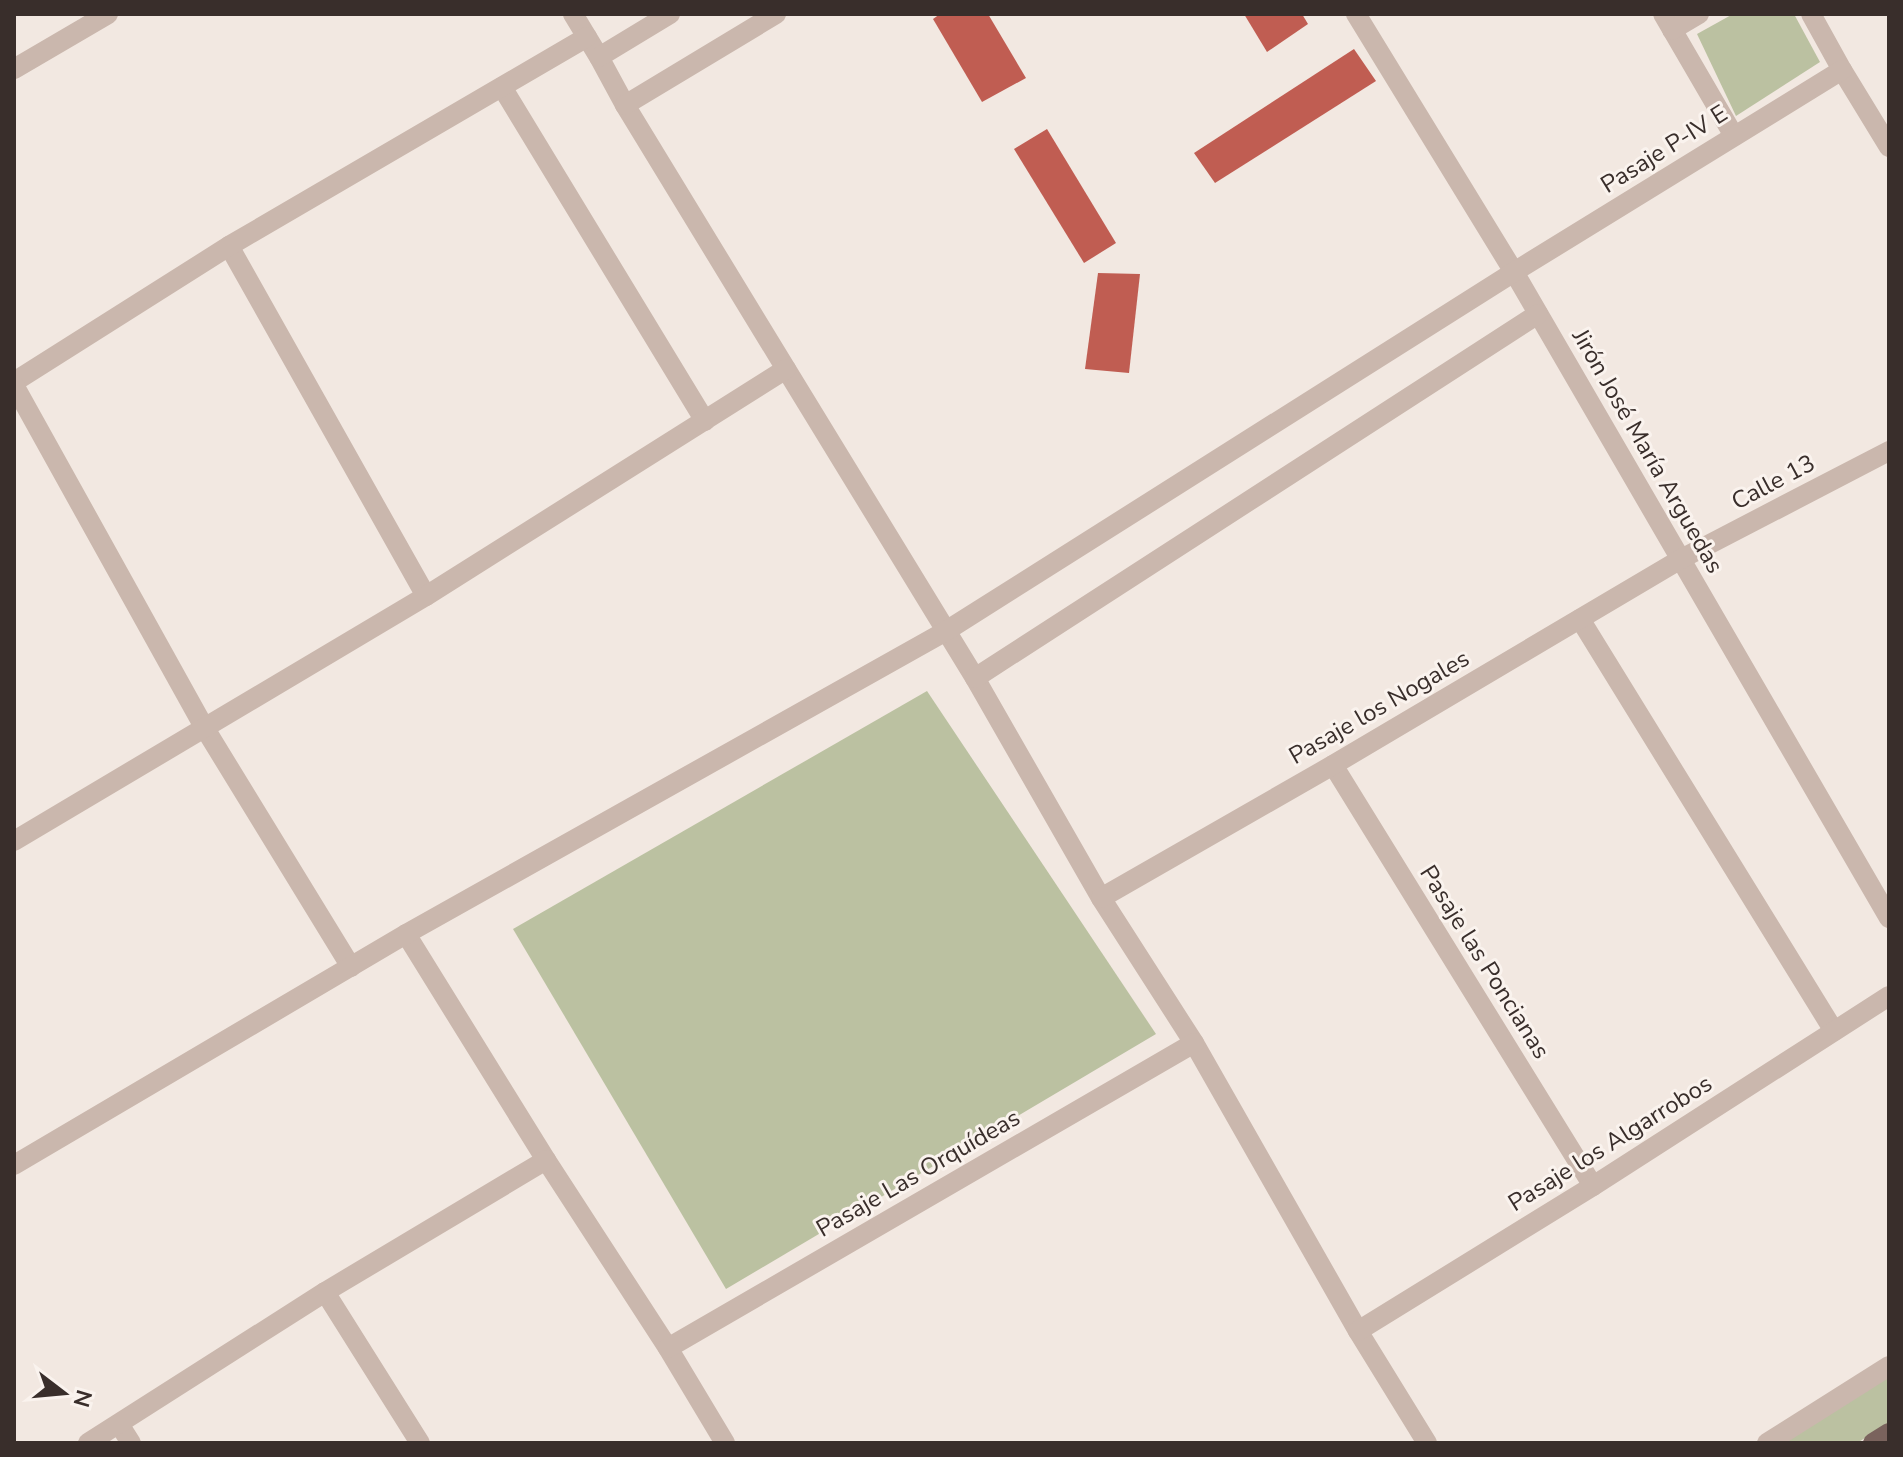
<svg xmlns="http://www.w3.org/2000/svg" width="1903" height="1457" viewBox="0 0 1903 1457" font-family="'Nunito Sans',sans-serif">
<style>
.green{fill:#bbc1a1}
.building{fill:#c05d52}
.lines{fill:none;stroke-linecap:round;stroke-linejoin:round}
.minor{stroke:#cab7ad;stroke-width:20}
.major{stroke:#7a635d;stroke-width:20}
.labels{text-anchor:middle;stroke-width:6;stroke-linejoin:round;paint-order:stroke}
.street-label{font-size:24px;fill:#392e2b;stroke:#faf3ee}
</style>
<rect width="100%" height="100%" fill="#f2e8e1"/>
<g class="green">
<path d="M1733 14H1794L1820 62 1736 116 1697 34Z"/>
<path d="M927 691 1156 1034 726 1289 513 929Z"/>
<path d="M1889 1374V1423L1857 1443H1780Z"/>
</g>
<g class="building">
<path d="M940 14H988L1026 78 982 102 933 19Z"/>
<path d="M1244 14H1302L1308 24 1267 52Z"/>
<path d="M1354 49 1376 81 1215 183 1194 153Z"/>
<path d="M1047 129 1116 243 1084 263 1014 149Z"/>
<path d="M1098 273 1140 274 1129 373 1085 369Z"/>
</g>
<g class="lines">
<g class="minor">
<path d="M573 14 599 57 625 105 786 369 975 678 1101 898 1194 1043 1358 1331 1427 1443"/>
<path d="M1356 14 1514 272 1889 918"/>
<path d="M1663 14 1734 136"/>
<path d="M1811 14 1842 70 1889 147"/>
<path d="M1672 30 1699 14"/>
<path d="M599 57 670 14"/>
<path d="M14 69 108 14"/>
<path d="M502 87 705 421"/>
<path d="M625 105 776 14"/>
<path d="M229 246 426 596"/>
<path d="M14 382 229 246 587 37"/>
<path d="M14 385 204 727 351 967"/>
<path d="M1580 619 1834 1031"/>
<path d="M975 678 1538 314"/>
<path d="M1333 765 1593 1186"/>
<path d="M14 841 426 596 786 369"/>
<path d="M1101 898 1333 765 1681 559 1889 451"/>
<path d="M406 934 546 1160 668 1348 725 1443"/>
<path d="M14 1165 406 934 946 631 1514 272 1842 70"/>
<path d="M325 1292 420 1443"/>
<path d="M1358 1331 1593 1186 1889 996"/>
<path d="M668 1348 1194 1043"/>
<path d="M119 1424 131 1443"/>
<path d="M88 1443 325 1292 546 1160"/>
<path d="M1767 1443 1889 1366"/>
</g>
<path class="major" d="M1873 1443 1889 1433"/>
</g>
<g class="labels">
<g class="street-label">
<text transform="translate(1664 149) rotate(-32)" y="8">Pasaje P-IV E</text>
<text transform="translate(1648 451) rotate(60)" y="8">Jirón José María Arguedas</text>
<text transform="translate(1773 482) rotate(-28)" y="8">Calle 13</text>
<text transform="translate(1379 707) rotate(-30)" y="8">Pasaje los Nogales</text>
<text transform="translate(1485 962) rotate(58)" y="8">Pasaje las Poncianas</text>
<text transform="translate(1610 1143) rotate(-32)" y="8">Pasaje los Algarrobos</text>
<text transform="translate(918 1173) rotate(-30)" y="8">Pasaje Las Orquídeas</text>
</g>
</g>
<rect width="1903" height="1457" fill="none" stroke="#392e2b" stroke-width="32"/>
<g transform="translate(64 1393) rotate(106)" stroke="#faf3ee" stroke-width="6" paint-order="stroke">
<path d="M0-6L14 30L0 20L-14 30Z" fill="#392e2b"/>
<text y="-12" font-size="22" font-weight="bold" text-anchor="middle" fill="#392e2b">N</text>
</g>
</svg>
